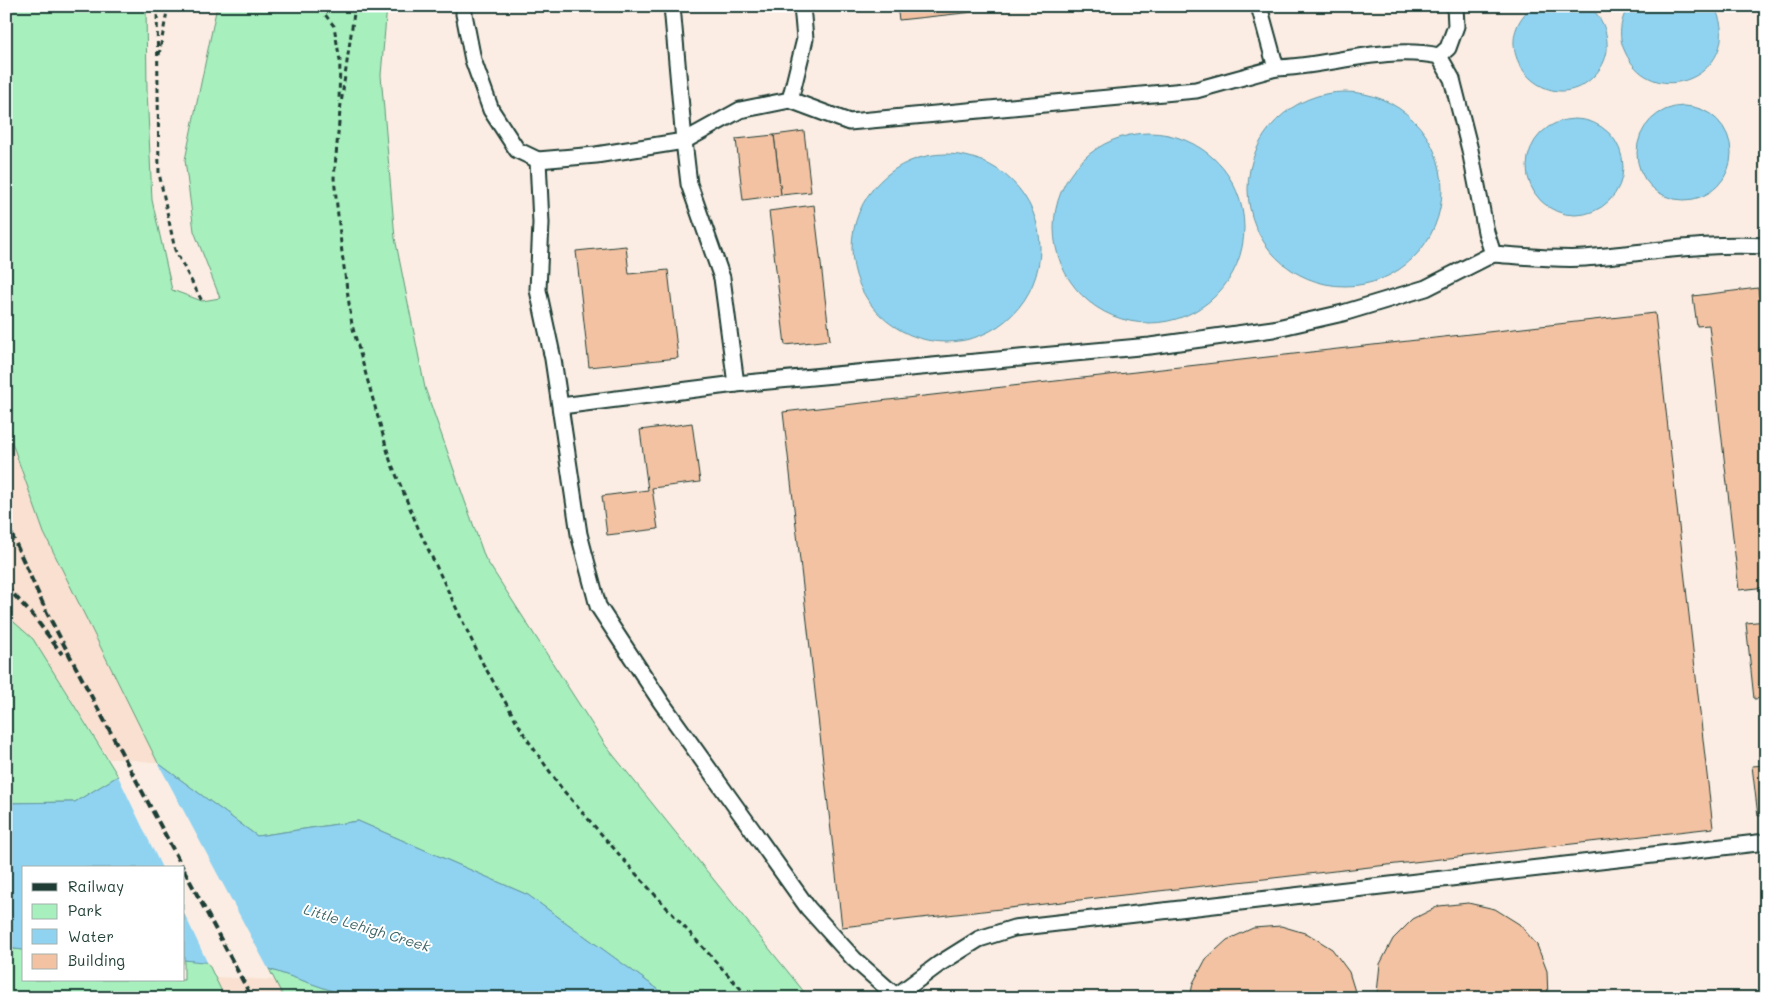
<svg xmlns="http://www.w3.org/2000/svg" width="1772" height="1004" viewBox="0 0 1772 1004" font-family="Mali,sans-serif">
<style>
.built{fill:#f9e0d0}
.green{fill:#a7efbd;stroke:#639678}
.water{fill:#90d3f1;stroke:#6397a5}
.pier{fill:#fbede3}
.building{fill:#f3c2a3;stroke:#1f3d34}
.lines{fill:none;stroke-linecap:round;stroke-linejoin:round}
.lane-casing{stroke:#1f3d34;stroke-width:19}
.path{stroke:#1f3d34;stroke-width:3;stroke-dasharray:5 4;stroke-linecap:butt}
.lane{stroke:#fff;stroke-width:15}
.rail{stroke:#1f3d34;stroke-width:4;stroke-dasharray:8 4;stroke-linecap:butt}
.labels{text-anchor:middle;stroke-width:4;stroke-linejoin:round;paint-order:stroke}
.water-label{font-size:14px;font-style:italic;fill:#3b6263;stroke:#fff}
</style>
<rect width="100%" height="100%" fill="#fbede3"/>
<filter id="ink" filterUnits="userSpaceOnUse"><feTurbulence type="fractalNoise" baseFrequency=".02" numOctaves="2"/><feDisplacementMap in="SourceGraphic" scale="10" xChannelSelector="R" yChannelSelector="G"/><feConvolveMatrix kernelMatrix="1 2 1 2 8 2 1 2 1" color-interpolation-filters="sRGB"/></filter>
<g filter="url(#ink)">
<g class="built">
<path d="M6 426 44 533 158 763 126 759H109L33 639 6 615Z"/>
<path d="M214 977 275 980 284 998H225Z"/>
</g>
<g class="green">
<path d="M6 6H146L147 90 152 200 172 290 202 301 220 298 194 231 185 160 217 6H387L381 75 395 238 425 388 485 558 606 746 809 998H670L528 895 358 821 257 836 158 763 44 533 6 426Z"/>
<path d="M6 615 33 639 118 776 75 802 6 803Z"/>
<path d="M6 948 24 950V980H184V960L207 961 225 998H6Z"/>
<path d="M269 969 342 994 353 998H284Z"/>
</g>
<g class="water">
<path d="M1533 6H1588C1603 17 1608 33 1607 50 1606 60 1601 69 1593 77 1547 122 1481 48 1533 6Z"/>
<path d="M1629 6H1714C1749 72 1650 118 1623 47 1618 34 1621 17 1629 6Z"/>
<circle cx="1345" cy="189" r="97"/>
<circle cx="1684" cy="153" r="47"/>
<circle cx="1575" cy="167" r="48"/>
<circle cx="1149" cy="228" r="95"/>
<circle cx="946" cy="248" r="94"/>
<path d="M158 763 257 836 358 821 528 895 670 998H353L269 969 184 960V868H24V950L6 948V803L75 802 118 776Z"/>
</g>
<path class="pier" d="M152 762 158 763 270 972 208 964 184 913V868H162L117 774Z"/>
<g class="building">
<path d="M897 6H973L974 12 899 20Z"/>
<path d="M804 131 811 192 781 195 774 135Z"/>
<path d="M774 135 781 195 743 200 736 139Z"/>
<path d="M814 205 830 340 785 345 769 211Z"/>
<path d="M626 246 629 274 668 270 678 358 589 367 576 251Z"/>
<path d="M1758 288 1759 296 1766 295V587L1739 590 1709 325 1697 326 1693 296Z"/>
<path d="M1655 313 1713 828 842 927 783 412Z"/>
<path d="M692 423 700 482 652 488 658 529 607 535 602 496 648 490 640 430Z"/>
<path d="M1766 621V698L1754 699 1746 623Z"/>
<path d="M1766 765V815L1758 816 1752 766Z"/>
<path d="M1468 903 1495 909 1519 924 1537 945 1547 971 1548 998H1378L1377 993 1380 964 1393 939 1413 919 1439 906Z"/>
<path d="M1281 926 1308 934 1332 949 1349 972 1357 998H1190L1193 983 1206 959 1227 940 1253 928Z"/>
</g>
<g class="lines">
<defs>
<g id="lane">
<path d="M464 6V14L473 60 491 110 517 150 538 160 596 155 684 141 672 6"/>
<path d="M1259 6 1276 68C1330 66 1384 45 1439 56L1452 79 1470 150 1486 232 1493 254C1521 256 1558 260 1585 258 1645 253 1706 242 1766 246"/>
<path d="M1439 56 1448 48 1456 26 1455 6"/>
<path d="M790 100 805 39 802 6"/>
<path d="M538 160 541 223 538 290 553 359 579 534 598 606 661 702 808 908 854 959 898 998"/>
<path d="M736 384 722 278 689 184 684 141 740 110 790 100 849 122 1196 90 1276 68"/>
<path d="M561 406 736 384 1150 346 1273 329 1343 313 1426 288 1493 254"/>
<path d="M896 996 939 964 979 939 1014 928 1766 842"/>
</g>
</defs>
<use href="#lane" class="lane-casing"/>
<g class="path">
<path d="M157 6 159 173 175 250 202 301"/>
<path d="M355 6 340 111 334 178 342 253 352 325 390 460 419 530 483 664 527 739 562 789 637 875 749 998"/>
<path d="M306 7 320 8 326 6"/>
<path d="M320 8 334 26 340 61 339 102"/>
<path d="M159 55 168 6"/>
</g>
<use href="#lane" class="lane"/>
<g class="rail">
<path d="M6 522 47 613 183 868"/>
<path d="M6 586 35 618 62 654"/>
<path d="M184 870 252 998"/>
</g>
</g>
</g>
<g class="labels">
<g class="water-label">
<text transform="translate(367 928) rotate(17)" y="5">Little Lehigh Creek</text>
</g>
</g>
<rect width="1772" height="1004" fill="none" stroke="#fff" stroke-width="25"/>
<rect x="12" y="12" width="1747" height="979" fill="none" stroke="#1f3d34" stroke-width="2" filter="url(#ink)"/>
<rect x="22" y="866" width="162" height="115" fill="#ffffff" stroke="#a5b1ae"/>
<rect x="32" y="883" width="25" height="8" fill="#1f3d34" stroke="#a5b1ae"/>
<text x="68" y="892" font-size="15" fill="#1f3d34">Railway</text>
<rect x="32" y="904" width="25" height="15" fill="#a7efbd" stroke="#a5b1ae"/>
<text x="68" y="916" font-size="15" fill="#1f3d34">Park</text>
<rect x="32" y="929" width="25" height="15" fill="#90d3f1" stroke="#a5b1ae"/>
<text x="68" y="942" font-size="15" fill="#1f3d34">Water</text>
<rect x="32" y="954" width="25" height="15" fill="#f3c2a3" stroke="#a5b1ae"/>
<text x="68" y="966" font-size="15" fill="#1f3d34">Building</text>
</svg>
